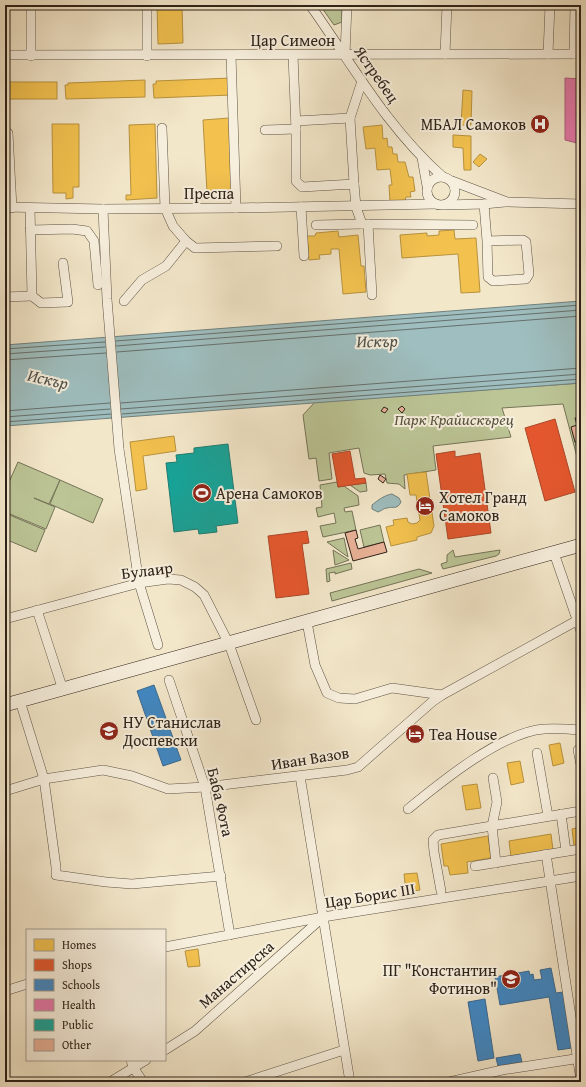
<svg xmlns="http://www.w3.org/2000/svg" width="586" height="1087" viewBox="0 0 586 1087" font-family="'Gentium Book Plus',serif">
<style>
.green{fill:#bcc596;stroke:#747458}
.water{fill:#9ebebf;stroke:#71807d}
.homes{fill:#f2c14e;stroke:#b7913e}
.shops{fill:#e4572e;stroke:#ad4728}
.schools{fill:#3f88c5;stroke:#3a6991}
.health{fill:#e377a8;stroke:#ac5e7d}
.public{fill:#17a398;stroke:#1e7c72}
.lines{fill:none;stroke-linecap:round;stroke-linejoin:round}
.shore{stroke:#66706c;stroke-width:1}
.building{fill:#e7b096;stroke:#2d2219}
.street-casing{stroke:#5e5345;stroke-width:10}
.secondary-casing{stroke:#2d2219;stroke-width:14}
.street{stroke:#f7efdd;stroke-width:9}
.secondary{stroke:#f7efdd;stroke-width:13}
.labels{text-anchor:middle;stroke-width:4;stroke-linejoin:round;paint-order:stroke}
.street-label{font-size:16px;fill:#2d2219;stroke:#f7efdd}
.poi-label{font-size:16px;fill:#2d2219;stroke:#f7efdd;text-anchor:start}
.park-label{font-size:16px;font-style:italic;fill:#58533e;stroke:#f7efdd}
.water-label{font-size:17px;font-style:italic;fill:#4f514b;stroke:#f7efdd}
</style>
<rect width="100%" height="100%" fill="#f3e7ca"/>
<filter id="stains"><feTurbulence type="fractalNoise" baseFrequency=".005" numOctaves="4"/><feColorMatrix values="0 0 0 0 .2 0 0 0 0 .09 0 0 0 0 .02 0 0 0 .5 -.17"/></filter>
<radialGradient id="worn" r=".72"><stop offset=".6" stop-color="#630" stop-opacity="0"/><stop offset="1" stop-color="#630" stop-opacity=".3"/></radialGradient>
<g class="green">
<path d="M320 5H342V22L334 25Z"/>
<path d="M581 383V440L575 442 581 465V472L563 404 502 408 511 437 433 446 436 470 404 475 405 489 399 484 387 483 385 474 370 475 364 473 359 448 329 453 332 479 319 481 316 458 309 459 303 415 315 402Z"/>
<path d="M18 462 60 480 49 504 34 498 55 507 46 529 5 512V491Z"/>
<path d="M60 480 103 499 93 523 50 504Z"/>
<path d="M337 482 338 487 344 486 358 496 359 505 344 508 345 512 352 511 356 530 323 537 320 526 336 523 334 513 318 517 316 508 322 507 320 485Z"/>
<path d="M366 483 367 491 360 492 350 485Z"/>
<path d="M5 513 45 530 36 552 5 539Z"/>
<path d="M380 525 384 542 364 547 360 530Z"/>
<path d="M344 538 348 557 327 542Z"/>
<path d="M333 550 349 560 335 565Z"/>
<path d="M453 550 455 557 500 550 499 554 496 556 443 569 441 564 447 562V555Z"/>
<path d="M351 563 352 569 335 574V572L329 573 330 581 327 582 326 569Z"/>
<path d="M419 569 432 573 332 601 330 593Z"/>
</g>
<g class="water">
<path d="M581 301V383L5 426V345Z"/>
<path d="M392 494 399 498 401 502C397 510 394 506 387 508 384 508 381 511 378 512L372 509V505C378 500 385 495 392 494Z"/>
</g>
<g class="homes">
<path d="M157 5H182L183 43 158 44Z"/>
<path d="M231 78 232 95 154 98 153 84H156V81Z"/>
<path d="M145 80V97L66 99 65 85H68V83Z"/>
<rect x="5" y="82" width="52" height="17"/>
<path d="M463 90 472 91 471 125H461Z"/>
<path d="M229 118 233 191 207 192 203 120Z"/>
<path d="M52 124H79V187H73V198L66 199V193H53Z"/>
<path d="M155 124 157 198 126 200V195H131L129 125Z"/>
<path d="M382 125 383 139 387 138 388 147H392L393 154H397L398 162H405L409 177H413L415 191 410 192 411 197H406L405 201 390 202 389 185H392L390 169 377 170 375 148 366 149 363 127Z"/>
<path d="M453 135 471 136V170H464L463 148 453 147Z"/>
<path d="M480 154 487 159 479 167 473 162Z"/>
<path d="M454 230 455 239 476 238 480 292 461 293 458 254 402 258 400 235 427 233V236L439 235V231Z"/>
<path d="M338 231 339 237 358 235 361 266H364L366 292 343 294 339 249H331V254L319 255 320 259 309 260 307 236H315L316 233Z"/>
<path d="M174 436 176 451 143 456 147 489 136 491 130 442Z"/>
<path d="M426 472 434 526 431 533 417 537V540L391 546 386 527 394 525 393 520 407 518 408 522 412 524 417 523 420 520 416 495H410L407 474Z"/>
<path d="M560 743 564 763 553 766 549 745Z"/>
<path d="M520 761 524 782 511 785 507 763Z"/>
<path d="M477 784 481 808 466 810 462 786Z"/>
<path d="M581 827V845L574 846 572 829Z"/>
<path d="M551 834 553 850 511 857 509 841Z"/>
<path d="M488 836 491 858 467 862 468 873 450 875 448 866H444L441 844Z"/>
<path d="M417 873 420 890 406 892 404 874Z"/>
<path d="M198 949 200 966 188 967 185 951Z"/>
</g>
<g class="shops">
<path d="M555 419 575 492 545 501 525 428Z"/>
<path d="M350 451 355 479 365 478 366 483 338 487 332 454Z"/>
<path d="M455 451V457L480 453 491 533 448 539 436 454Z"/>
<path d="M307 531 309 543 302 544 309 594 276 598 268 536Z"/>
</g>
<g class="schools">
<path d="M154 685 181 760 163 766 137 691Z"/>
<path d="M551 968 556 993 563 992 572 1048 558 1050 549 997 500 1005 495 977 505 975 506 984 516 983 515 978H518V973L529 971 530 975 533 974 534 980 542 979 540 970Z"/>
<path d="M485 999 494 1058 478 1061 468 1002Z"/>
<path d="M520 1054 522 1062 498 1066 496 1058Z"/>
</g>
<path class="health" d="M565 78 581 79V144L565 140Z"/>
<path class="public" d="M228 444 238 523 216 526 217 532 199 534 198 529 174 532 166 463 177 462 176 455 194 453V448Z"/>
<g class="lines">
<g class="shore">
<path d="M116 341 581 305"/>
<path d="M116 346 581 310"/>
<path d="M5 349 105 342"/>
<path d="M117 352 581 316"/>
<path d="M5 354 105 347"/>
<path d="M5 360 106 353"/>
<path d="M121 403 581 368"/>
<path d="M121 409 581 374"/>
<path d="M5 411 110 403"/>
<path d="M122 414 581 379"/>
<path d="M5 417 110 409"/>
<path d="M5 422 111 414"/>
</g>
</g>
<g class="building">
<path d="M402 406 405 409 402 413 398 409Z"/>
<path d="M384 407 388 409 385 413 381 411Z"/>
<path d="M581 416V440L575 442 571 427 577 425 575 418Z"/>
<path d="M380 475 386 479 383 483 378 479Z"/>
<path d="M356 530 358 538 355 539 358 549 384 542 387 552 353 561 345 533Z"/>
</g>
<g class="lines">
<defs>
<g id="street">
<path d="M31 5V56"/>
<path d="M310 5C352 64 388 129 443 177"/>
<path d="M445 54 447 5"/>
<path d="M548 54 550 5"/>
<path d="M574 54 575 5"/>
<path d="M5 55 581 54"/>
<path d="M231 55 236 208"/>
<path d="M345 55 347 5"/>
<path d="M147 56V5"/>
<path d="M296 121 350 118"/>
<path d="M162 128 165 208 173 226 186 241 195 248 277 246"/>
<path d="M296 129V181L302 187 354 184 356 207 362 224 473 225"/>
<path d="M265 130 296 129 293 55"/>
<path d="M8 133 12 208"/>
<path d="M422 158 427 186"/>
<circle cx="441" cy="191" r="14"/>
<path d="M452 181 507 202 581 204"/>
<path d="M354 184 350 118 362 81"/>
<path d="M484 204 487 241 488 277 493 281 526 279 529 274 526 242 523 240 487 241"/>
<path d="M444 205 484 204 505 202"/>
<path d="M5 207 103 209 236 208 436 204"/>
<path d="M301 207 304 256"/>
<path d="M30 208 32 296 41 303 68 302 63 263"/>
<path d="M103 209 107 299 119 449 139 583 158 645"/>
<path d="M368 224 372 295"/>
<path d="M316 225 362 224"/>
<path d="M30 230 72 229 87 231 94 241 98 285"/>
<path d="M5 297 32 296"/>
<path d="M124 301 142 280 166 266 186 241"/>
<path d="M554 553 581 631"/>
<path d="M37 610 63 690"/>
<path d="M5 619 139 583 168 579 181 580 195 587 204 595 229 644 256 720"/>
<path d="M307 622 315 665 327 693 339 698 355 699 392 688 442 695"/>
<path d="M169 680 205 787 230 935"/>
<path d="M20 701 44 779 56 867V875L106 882 132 884 221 876"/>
<path d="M581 747 578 750 581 765"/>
<path d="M537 753 548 816"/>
<path d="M300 776 350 1082"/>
<path d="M493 778 497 802 492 826 496 863"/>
<path d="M5 791 44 779 103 770 132 776 168 789 205 787 347 770 358 767 432 702 442 695 578 620 581 621"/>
<path d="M408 809C441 782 502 732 544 729 556 728 569 729 581 730"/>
<path d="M561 814 566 851"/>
<path d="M546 854 581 1081"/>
<path d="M475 866 581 849"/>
<path d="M441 891 434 852 433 840 438 835 581 811"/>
<path d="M165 947 323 917 581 876"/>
<path d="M5 991 27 984"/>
<path d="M165 1050 195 1031 322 918"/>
<path d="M131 1060 133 1067 143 1082"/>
<path d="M110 1082 146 1060"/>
<path d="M245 1082 344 1050"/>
<path d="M449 1082 502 1070 581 1058"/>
</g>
<path id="secondary" d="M5 705 581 545"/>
</defs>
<use href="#street" class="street-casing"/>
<use href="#secondary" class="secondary-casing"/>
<use href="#street" class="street"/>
<use href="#secondary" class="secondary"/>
</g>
<defs>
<symbol id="hospital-disc" viewBox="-11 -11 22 22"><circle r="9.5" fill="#8f2418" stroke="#f7efdd"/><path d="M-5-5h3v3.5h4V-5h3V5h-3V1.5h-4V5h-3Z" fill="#fff"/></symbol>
<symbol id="stadium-disc" viewBox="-11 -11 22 22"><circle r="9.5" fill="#8f2418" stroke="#f7efdd"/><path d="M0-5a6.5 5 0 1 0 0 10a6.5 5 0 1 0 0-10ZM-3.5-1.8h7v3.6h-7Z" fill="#fff"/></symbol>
<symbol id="hotel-disc" viewBox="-11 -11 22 22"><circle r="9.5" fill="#8f2418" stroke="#f7efdd"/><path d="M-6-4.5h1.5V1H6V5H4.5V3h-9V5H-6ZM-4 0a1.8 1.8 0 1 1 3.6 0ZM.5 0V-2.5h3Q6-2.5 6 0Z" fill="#fff"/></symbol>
<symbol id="school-disc" viewBox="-11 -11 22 22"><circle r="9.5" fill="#8f2418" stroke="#f7efdd"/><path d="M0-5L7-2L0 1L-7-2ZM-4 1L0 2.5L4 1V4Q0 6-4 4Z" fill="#fff"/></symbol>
</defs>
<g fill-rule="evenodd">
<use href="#hospital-disc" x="529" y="113" width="22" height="22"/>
<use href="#stadium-disc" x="191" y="482" width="22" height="22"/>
<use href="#hotel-disc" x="414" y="495" width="22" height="22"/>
<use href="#school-disc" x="98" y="720" width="22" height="22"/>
<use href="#hotel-disc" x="404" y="723" width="22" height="22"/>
<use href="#school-disc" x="500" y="968" width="22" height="22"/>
</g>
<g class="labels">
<g class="street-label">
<text x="293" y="46">Цар Симеон</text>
<text transform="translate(377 74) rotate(55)" y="6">Ястребец</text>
<text x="209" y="199">Преспа</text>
<text transform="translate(147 570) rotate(-7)" y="6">Булаир</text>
<text transform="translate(310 758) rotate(-9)" y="6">Иван Вазов</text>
<text transform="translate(221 802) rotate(77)" y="6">Баба Фота</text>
<text transform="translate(370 895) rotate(-9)" y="6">Цар Борис III</text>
<text transform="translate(236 974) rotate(-41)" y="6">Манастирска</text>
</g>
<g class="poi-label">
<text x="526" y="130" text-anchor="end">МБАЛ Самоков</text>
<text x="216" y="499">Арена Самоков</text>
<text x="439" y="503">Хотел Гранд<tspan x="439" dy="18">Самоков</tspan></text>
<text x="123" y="728">НУ Станислав<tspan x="123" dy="18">Доспевски</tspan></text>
<text x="429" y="740">Tea House</text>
<text x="497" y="976" text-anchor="end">ПГ "Константин<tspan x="497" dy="18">Фотинов"</tspan></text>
</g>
<g class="park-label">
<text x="454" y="425">Парк Крайискърец</text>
</g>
<g class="water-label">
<text transform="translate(377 341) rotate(-1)" y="6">Искър</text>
<text transform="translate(48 379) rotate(13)" y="6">Искър</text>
</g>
</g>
<rect width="586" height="1087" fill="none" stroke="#f3e7ca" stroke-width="20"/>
<rect x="6" y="6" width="574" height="1075" fill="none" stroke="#2d2219" stroke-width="2"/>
<rect x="10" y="10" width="566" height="1067" fill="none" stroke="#2d2219"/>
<rect x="26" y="929" width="140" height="132" fill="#f7efdd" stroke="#a69d8f"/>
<rect x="34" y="939" width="20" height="12" fill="#f2c14e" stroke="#a69d8f"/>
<text x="62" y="949" font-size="12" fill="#2d2219">Homes</text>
<rect x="34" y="959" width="20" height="12" fill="#e4572e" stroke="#a69d8f"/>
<text x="62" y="969" font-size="12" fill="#2d2219">Shops</text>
<rect x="34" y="979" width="20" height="12" fill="#3f88c5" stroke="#a69d8f"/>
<text x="62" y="989" font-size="12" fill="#2d2219">Schools</text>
<rect x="34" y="999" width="20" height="12" fill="#e377a8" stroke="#a69d8f"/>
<text x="62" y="1009" font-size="12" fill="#2d2219">Health</text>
<rect x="34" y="1019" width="20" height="12" fill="#17a398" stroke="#a69d8f"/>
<text x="62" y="1029" font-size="12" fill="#2d2219">Public</text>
<rect x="34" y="1039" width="20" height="12" fill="#e7b096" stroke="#a69d8f"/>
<text x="62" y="1049" font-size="12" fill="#2d2219">Other</text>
<rect width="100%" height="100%" filter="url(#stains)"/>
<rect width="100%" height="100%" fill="url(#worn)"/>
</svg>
